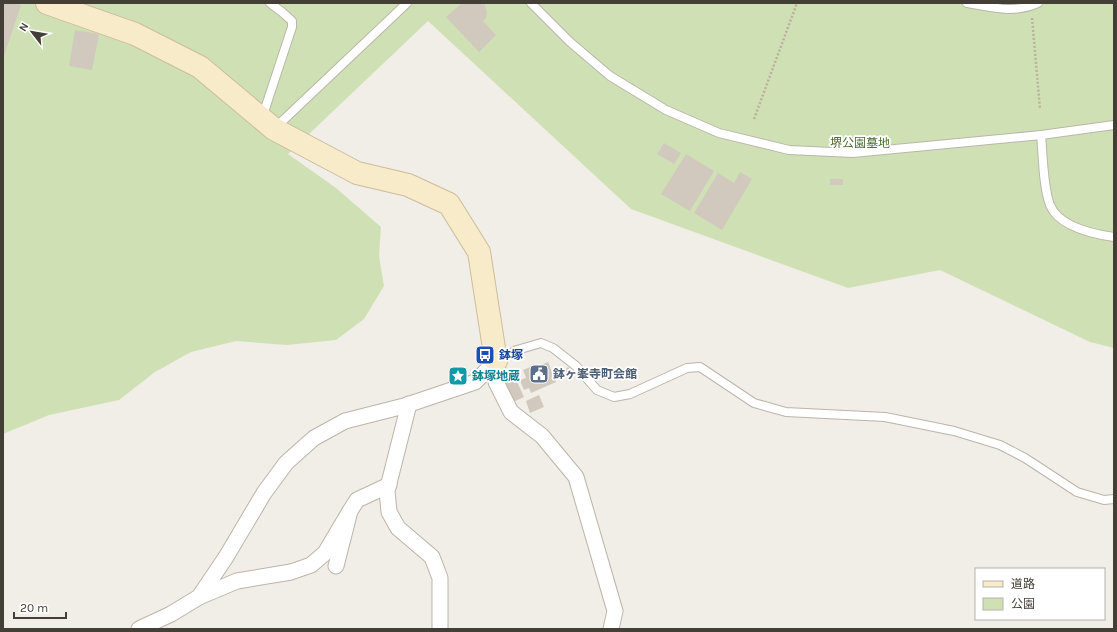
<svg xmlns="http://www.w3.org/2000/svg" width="1117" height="632" viewBox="0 0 1117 632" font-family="Karla,'Noto Sans JP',sans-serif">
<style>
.green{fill:#cfe1b4}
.building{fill:#d1c9bd}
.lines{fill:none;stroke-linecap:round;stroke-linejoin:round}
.lane-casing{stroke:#bbb5aa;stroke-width:10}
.street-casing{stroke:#bbb5aa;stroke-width:17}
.secondary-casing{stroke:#ccbd9b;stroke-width:24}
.path{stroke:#bcaf9d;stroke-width:2.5;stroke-dasharray:2 2;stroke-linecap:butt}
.lane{stroke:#fff;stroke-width:8}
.street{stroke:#fff;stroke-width:15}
.secondary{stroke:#f8ebca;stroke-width:22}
.labels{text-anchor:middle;stroke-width:3.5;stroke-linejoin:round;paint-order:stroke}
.park-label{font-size:12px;fill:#4b6e31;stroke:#fff}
.transit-label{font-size:12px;font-weight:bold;fill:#164399;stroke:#fff;text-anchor:start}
.service-label{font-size:12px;font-weight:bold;fill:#4e5e75;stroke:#fff;text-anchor:start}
.culture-label{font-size:12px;font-weight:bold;fill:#0d838f;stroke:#fff;text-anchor:start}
</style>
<rect width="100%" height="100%" fill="#f1ede7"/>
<path class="green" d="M3 3H1114V348L1090 342 940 270 848 288 631 209 428 21 288 154 336 188 381 227 379 256 384 286 364 319 336 340 287 345 236 341 191 352 155 372 119 400 49 415 3 434Z"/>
<g class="building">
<path d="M3 3H13L21 5 3 59Z"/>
<path d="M462 3H484L487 12 486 18 483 21 496 35 479 52 446 17Z"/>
<path d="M75 30 99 34 92 70 69 66Z"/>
<path d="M664 143 681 153 674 164 657 154Z"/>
<path d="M686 154 714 171 690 211 661 194Z"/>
<path d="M740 172 752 179 722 230 694 213 718 173 734 183Z"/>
<rect x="830" y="179" width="13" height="6"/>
<path d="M548 362 556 382 531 393 529 388 524 390 520 380 526 378 523 370 533 366 534 368Z"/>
<path d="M568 367 573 373 567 378 562 372Z"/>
<path d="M514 375 524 397 513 402 504 380Z"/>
<path d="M539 395 544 407 530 413 526 401Z"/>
</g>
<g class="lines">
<defs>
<g id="lane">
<path d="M531 3 570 42 610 76 666 110 719 133 789 150 853 153 1041 135 1114 125"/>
<path d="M967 3C991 7 1015 14 1038 3"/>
<path d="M262 118 292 27V21L282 12 270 3"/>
<path d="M275 128 407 3"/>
<path d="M1041 135C1043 155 1043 187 1050 205 1059 227 1093 234 1114 237"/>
<path d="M498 360 517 350 541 343 553 348 576 366 597 390 614 397 630 394 687 368 700 367 754 403 786 412 885 417 954 431 1000 445 1025 458 1077 492 1104 500 1114 499"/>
</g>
<g id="street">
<path d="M496 361V382L511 412 542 436 576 477 615 611 611 629"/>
<path d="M409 404 387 491 389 512 398 528 432 557 440 578V629"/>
<path d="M336 566 350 511 357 500 389 485"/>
<path d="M199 597 237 581 291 572 311 565 325 553 350 511"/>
<path d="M139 629 171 614 199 597 226 557 264 493 286 463 314 438 345 421 404 406 475 382 496 361"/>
</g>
<path id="secondary" d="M47 3 135 34 200 67 274 129 357 173 408 185 449 204 479 252 496 361"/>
</defs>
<use href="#lane" class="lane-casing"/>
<use href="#street" class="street-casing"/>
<use href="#secondary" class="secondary-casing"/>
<g class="path">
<path d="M1032 18 1040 109"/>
<path d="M754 119 797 3"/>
</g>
<use href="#lane" class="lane"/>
<use href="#street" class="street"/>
<use href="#secondary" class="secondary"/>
</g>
<defs>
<symbol id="bus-square" viewBox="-11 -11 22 22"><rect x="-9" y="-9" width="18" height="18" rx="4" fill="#1a4fb4" stroke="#fff"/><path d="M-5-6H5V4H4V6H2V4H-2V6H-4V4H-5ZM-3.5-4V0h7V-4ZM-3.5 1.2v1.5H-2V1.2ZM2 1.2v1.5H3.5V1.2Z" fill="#fff"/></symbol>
<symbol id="civic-square" viewBox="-11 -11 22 22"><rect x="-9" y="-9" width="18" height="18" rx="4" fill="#5c6f8a" stroke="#fff"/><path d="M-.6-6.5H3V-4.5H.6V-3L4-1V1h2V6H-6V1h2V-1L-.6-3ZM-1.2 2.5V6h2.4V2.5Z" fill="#fff"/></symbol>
<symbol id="sight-square" viewBox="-11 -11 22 22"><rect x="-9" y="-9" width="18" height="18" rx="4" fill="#0f9aa8" stroke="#fff"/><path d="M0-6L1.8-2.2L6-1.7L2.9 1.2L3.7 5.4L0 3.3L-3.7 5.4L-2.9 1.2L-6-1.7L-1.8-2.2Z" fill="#fff"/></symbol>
</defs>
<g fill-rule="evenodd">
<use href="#bus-square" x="474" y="344" width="22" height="22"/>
<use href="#civic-square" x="528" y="363" width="22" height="22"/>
<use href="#sight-square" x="447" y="365" width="22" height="22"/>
</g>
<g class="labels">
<g class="park-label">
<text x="860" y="147">堺公園墓地</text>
</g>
<g class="transit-label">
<text x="499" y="359">鉢塚</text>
</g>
<g class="service-label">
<text x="553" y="378">鉢ヶ峯寺町会館</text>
</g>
<g class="culture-label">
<text x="472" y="380">鉢塚地蔵</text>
</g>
</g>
<rect width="1117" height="632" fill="none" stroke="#433e36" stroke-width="8"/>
<rect x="975" y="568" width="130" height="52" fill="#ffffff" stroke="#b4b2af"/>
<rect x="983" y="581" width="20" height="6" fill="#f8ebca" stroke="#b4b2af"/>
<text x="1011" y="588" font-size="12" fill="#433e36">道路</text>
<rect x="983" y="598" width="20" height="12" fill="#cfe1b4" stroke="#b4b2af"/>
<text x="1011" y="608" font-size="12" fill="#433e36">公園</text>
<g transform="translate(32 32) rotate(301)" stroke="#ffffff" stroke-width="3" paint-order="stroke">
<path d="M0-3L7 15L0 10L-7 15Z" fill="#433e36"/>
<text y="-6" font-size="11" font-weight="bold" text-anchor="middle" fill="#433e36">N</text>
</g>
<path d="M14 612v6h52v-6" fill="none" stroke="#433e36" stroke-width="2"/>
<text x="20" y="612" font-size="12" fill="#433e36" stroke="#ffffff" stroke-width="3" paint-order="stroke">20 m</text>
</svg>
